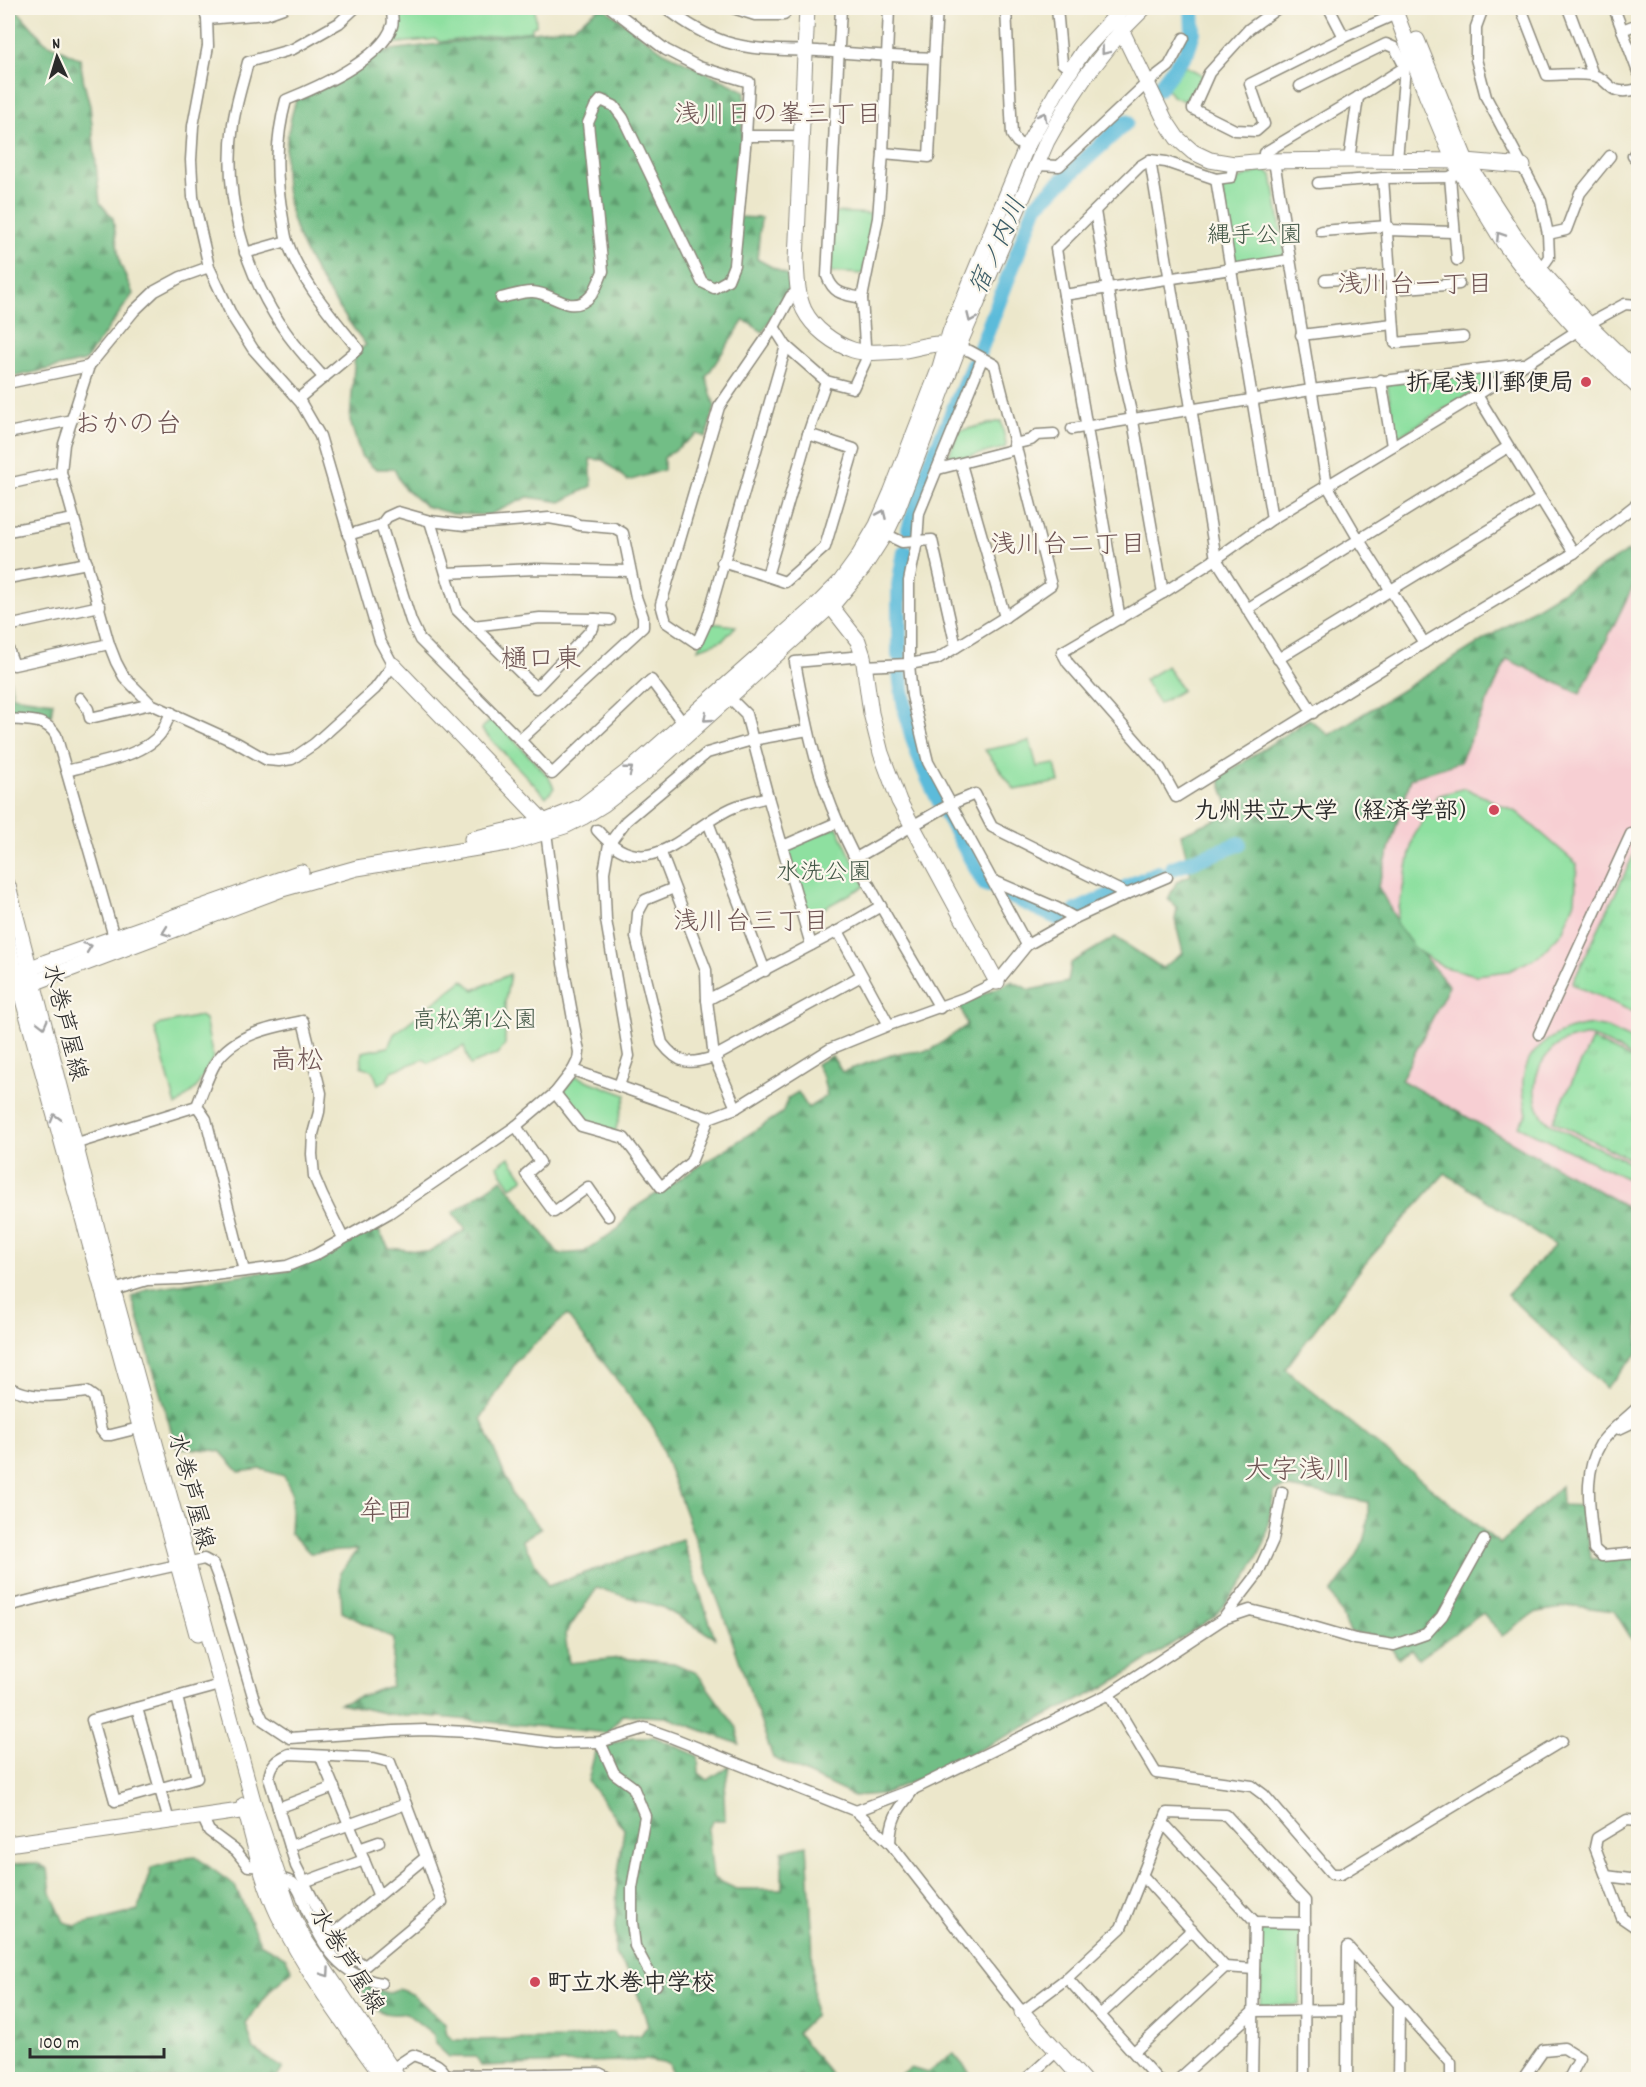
<svg xmlns="http://www.w3.org/2000/svg" width="1646" height="2087" viewBox="0 0 1646 2087" font-family="Dekko,'Klee One',sans-serif">
<style>
.built{fill:#f7cfd3}
.grass{fill:url(#grass-tufts);stroke:#5c8666;stroke-width:1.5}
.forest{fill:url(#forest-firs);stroke:#4e7458;stroke-width:1.5}
.park{fill:#8ee0a0;stroke:#5c8666;stroke-width:1.5}
.lines{fill:none;stroke-linecap:round;stroke-linejoin:round}
.river{stroke:#5cbbda;stroke-width:16}
.street-casing{stroke:#8c897b;stroke-width:13}
.secondary-casing{stroke:#8c897b;stroke-width:17}
.street{stroke:#fff;stroke-width:10}
.secondary{stroke:#fff;stroke-width:15}
.oneway{stroke:#a0a0a0}
.poi-dot{fill:#d1495b;stroke:#fbf7ec;stroke-width:2}
.labels{text-anchor:middle;stroke-width:4.5;stroke-linejoin:round;paint-order:stroke}
.park-label{font-size:24px;fill:#445848;stroke:#fbf7ec}
.poi-label{font-size:24px;font-weight:bold;fill:#2b2b2b;stroke:#fbf7ec;text-anchor:end}
.street-label{font-size:24px;fill:#2b2b2b;stroke:#fbf7ec}
.neighbourhood-label{font-size:26px;fill:#6f5554;stroke:#fbf7ec}
.water-label{font-size:26px;font-style:italic;fill:#3c5d68;stroke:#fbf7ec}
.quarter-label{font-size:27px;fill:#6f5554;stroke:#fbf7ec}
</style>
<defs>
<pattern id="grass-tufts" width="24" height="20" patternUnits="userSpaceOnUse" patternTransform="scale(1.5)"><rect width="24" height="20" fill="#8ee0a0"/><path d="M3 7l-1-3M5 7V3M7 7l1-3M15 17l-1-3M17 17v-4M19 17l1-3" fill="none" stroke="#7bc08a"/></pattern>
<pattern id="forest-firs" width="22" height="20" patternUnits="userSpaceOnUse" patternTransform="scale(1.5)"><rect width="22" height="20" fill="#72be86"/><path d="M5 1l3.5 6h-7zM16 11l3.5 6h-7z" fill="#5e9b6e"/></pattern>
</defs>
<rect width="100%" height="100%" fill="#fbf7ec"/>
<filter id="ink" filterUnits="userSpaceOnUse"><feTurbulence type="fractalNoise" baseFrequency=".0167" numOctaves="2"/><feDisplacementMap in="SourceGraphic" scale="12" xChannelSelector="R" yChannelSelector="G"/><feConvolveMatrix kernelMatrix="1 2 1 2 8 2 1 2 1" color-interpolation-filters="sRGB"/></filter>
<filter id="wash" filterUnits="userSpaceOnUse"><feTurbulence type="fractalNoise" baseFrequency=".008" numOctaves="4" result="noise"/><feDisplacementMap in="SourceGraphic" scale="24" xChannelSelector="R" yChannelSelector="G"/><feGaussianBlur stdDeviation="1.35" result="paint"/><feColorMatrix in="noise" values="0 0 0 0 0 0 0 0 0 0 0 0 0 0 0 0 0 1.4 0 .05"/><feComposite in="paint" operator="in"/></filter>
<g filter="url(#wash)">
<rect width="100%" height="100%" fill="#ece7cb"/>
<path class="built" d="M1638 545V1213L1401 1080 1449 986 1402 930 1369 884 1329 735Z"/>
<g class="grass">
<path d="M1637 848 1638 1009 1637 1011 1638 1014 1572 984Z"/>
<path d="M1592 1040 1638 1062V1163L1553 1121Z"/>
</g>
<g class="forest">
<path d="M8 8H15L45 42 80 59 84 83 90 106 100 203 113 218 120 263 133 294 85 361 8 378Z"/>
<path d="M600 8H604L664 52 745 91 736 217 761 218 757 259 787 275 789 288 763 332 744 320 706 377 715 407 706 437 697 434 664 458V470L628 481 603 460 590 459 592 486 561 502 528 497 489 515 453 514 425 506 403 487 394 469H375L361 456 350 421 355 353 366 345C305 263 264 204 296 99L333 84 383 51 573 27Z"/>
<path d="M1628 551 1638 576 1580 694 1507 659 1460 762 1411 778 1378 886 1402 930 1449 986 1401 1080 1638 1213V1353L1606 1388 1507 1295 1555 1245 1445 1173 1363 1266 1285 1369 1500 1544 1561 1486 1562 1505 1586 1506 1590 1559 1638 1556V1649L1614 1611 1575 1606 1537 1612 1502 1636 1483 1613 1418 1659 1412 1650 1398 1658 1385 1637 1350 1632 1331 1593C1354 1562 1370 1543 1368 1502L1284 1487 1274 1492 1265 1542 1246 1579 1214 1617 1105 1687 930 1774 882 1794 854 1796 773 1758 727 1625 654 1428 567 1315 518 1359 481 1418 515 1500 541 1528 522 1540 548 1586 682 1539 715 1638 662 1607 597 1588 565 1634 569 1663 620 1658 674 1663 697 1673 737 1728 739 1744 666 1717 622 1715 607 1733 416 1715 397 1716 340 1703 391 1686 394 1639 342 1612 340 1573 357 1550 310 1553 290 1533 292 1493 284 1476 261 1469 239 1472 220 1451 176 1447 132 1297 146 1289 254 1273 288 1271 375 1225 389 1248 428 1252 466 1230 453 1213 502 1179 559 1254 584 1252 619 1228 631 1210 782 1113 788 1098 798 1092 808 1108 827 1096 823 1077 816 1064 832 1056 842 1072 894 1054 931 1050 967 1025 960 1005 1012 981 1030 990 1068 982 1071 963 1115 937 1162 968 1183 953 1175 920 1177 908 1168 899 1177 881 1191 875 1181 834 1231 813 1219 778 1309 719 1329 735Z"/>
<path d="M8 669 13 696 53 702 51 716 8 709Z"/>
<path d="M632 1737H655L698 1756 699 1773 708 1780 729 1766 724 1794 725 1820H714L708 1829 713 1878 736 1889H782V1851L807 1845 812 1927 814 2016 797 2033 835 2079H695L673 2074 669 2064 645 2060 481 2066 476 2057H449L435 2044 434 2035 406 2013C374 2019 372 2003 355 1980L387 1993 398 1989 412 1994 445 2024 447 2035 454 2040 569 2039 613 2032 616 2038 641 2035 648 2025 632 1977 615 1954 617 1881 624 1829 588 1781 595 1752 614 1743Z"/>
<path d="M196 1857 235 1886 260 1943 286 1958 292 1971 271 1989 246 2024 254 2050 283 2068 276 2079H8V1864L37 1863 48 1869 51 1893 64 1922 75 1926 138 1911 151 1868 186 1858Z"/>
<path d="M953 2053 975 2079H896L911 2068 927 2073Z"/>
</g>
<g class="park">
<path d="M396 8H535L536 26 532 27V31L440 42 436 39 390 44 398 28Z"/>
<path d="M1185 66 1203 75 1191 104 1172 96 1166 87Z"/>
<path d="M1264 170 1272 175 1285 255 1284 257 1235 265 1221 185Z"/>
<path d="M834 212 873 214 863 274 830 272Z"/>
<path d="M1501 371V375L1396 438 1387 384Z"/>
<path d="M1001 421 1006 444 1005 448 946 462 959 431Z"/>
<path d="M710 623 736 626 723 640 698 649Z"/>
<path d="M1167 666 1182 690 1159 704 1144 680Z"/>
<path d="M493 718 548 776 554 788 546 797 481 729Z"/>
<path d="M1030 741 1037 767 1055 764 1059 782 1015 790 985 750Z"/>
<path d="M1465 788 1518 813 1577 864 1575 901 1562 932 1539 956 1509 971 1476 975 1444 967 1416 950 1396 923 1413 838 1437 796Z"/>
<path d="M837 827 865 886 806 918 786 847Z"/>
<path d="M510 974 505 1002V1045L498 1054 470 1065 464 1046 428 1063 424 1059 392 1071 387 1080 378 1084 373 1071 361 1066 362 1052 388 1047 394 1034 463 980 474 990Z"/>
<path d="M200 1016 205 1019 213 1058 196 1088 176 1106 155 1029 157 1025Z"/>
<path d="M1592 1025 1607 1028 1638 1043V1060C1629 1055 1597 1037 1588 1036 1585 1035 1579 1038 1575 1038 1540 1045 1523 1090 1544 1118 1552 1129 1622 1158 1638 1166V1184L1518 1126 1527 1114C1525 1103 1522 1091 1523 1080 1527 1045 1560 1028 1592 1025Z"/>
<path d="M575 1076 626 1095 615 1132 581 1123 561 1094Z"/>
<path d="M509 1157 524 1179 511 1187 497 1166Z"/>
<path d="M1299 1928 1300 2005H1260L1261 1929Z"/>
</g>
<g class="lines">
<g class="river">
<path d="M1158 89 1187 51 1193 32 1192 8"/>
<path d="M980 350 1036 205 1126 122"/>
<path d="M909 529 929 467 973 365"/>
<path d="M899 655V585L905 552"/>
<path d="M900 674C905 722 918 760 940 802"/>
<path d="M947 815 985 884 988 885"/>
<path d="M1173 868 1239 844"/>
<path d="M1127 887 1158 873"/>
<path d="M1006 894 1061 919"/>
<path d="M1076 911 1113 894"/>
</g>
</g>
</g>
<g filter="url(#ink)">
<g class="lines">
<defs>
<g id="street">
<path d="M204 8 207 19 208 46 193 126 191 160 193 197 209 267 232 316 253 349 301 403 320 436 380 641 393 665 375 689 314 744 292 759 279 761 267 760 237 743 151 704 124 677 116 662 109 644 61 472 64 444 89 366 134 311 155 291 181 277 209 267"/>
<path d="M611 8 666 50 699 67 749 82 746 136"/>
<path d="M666 8C684 22 704 35 726 42 754 51 789 50 818 51 857 54 895 57 934 58L937 8"/>
<path d="M733 8 755 15H784V8"/>
<path d="M841 8 827 276C834 295 844 294 862 298"/>
<path d="M1006 8 1012 135 1017 142 1026 148"/>
<path d="M1057 8 1062 63 1071 70"/>
<path d="M1278 8 1249 29 1209 73 1193 109 1235 130 1256 131 1264 124 1250 84 1344 37 1396 14"/>
<path d="M1329 8 1344 37"/>
<path d="M1483 8 1476 27V59L1486 97 1541 201 1548 234 1549 257 1537 274"/>
<path d="M1521 8 1547 75C1561 75 1577 73 1591 75 1611 77 1605 98 1638 89"/>
<path d="M1568 8 1593 75"/>
<path d="M1614 8 1638 72"/>
<path d="M207 19 266 14 283 8"/>
<path d="M1622 30 1638 24"/>
<path d="M1300 86 1386 44 1395 48 1405 67"/>
<path d="M1638 148 1633 156 1638 162"/>
<path d="M883 153 929 157 934 58"/>
<path d="M1150 160 1216 559 1313 713"/>
<path d="M1349 160 1358 97"/>
<path d="M1265 161 1264 153 1358 97 1405 67 1397 160"/>
<path d="M1274 161 1327 485 1359 540 1424 643"/>
<path d="M1036 165 1059 166 1147 83 1169 66 1184 38"/>
<path d="M1461 171 1450 177 1383 178 1395 343 1463 337"/>
<path d="M1450 177 1457 260"/>
<path d="M1216 179 1272 519"/>
<path d="M1318 183 1383 178"/>
<path d="M1095 211 1121 369 1133 421 1163 593"/>
<path d="M1388 230 1453 232"/>
<path d="M1321 231 1388 226"/>
<path d="M1548 234 1566 230 1580 193 1610 156"/>
<path d="M245 253 287 241"/>
<path d="M1325 280 1390 276"/>
<path d="M1391 289 1459 284"/>
<path d="M1064 295 1289 260"/>
<path d="M501 298C511 296 523 291 533 292 547 293 558 302 569 304 590 307 597 287 603 271L588 123 595 107 601 100 614 106 623 118 702 282 714 288 728 280 734 265 746 136H801"/>
<path d="M1638 305 1625 304 1588 324 1477 395 1272 519 1216 559 1163 593 1062 652 1068 663 1160 768 1176 797 1424 643 1574 553 1638 503"/>
<path d="M774 327 786 346 826 381 853 388 866 360 862 298 878 218 883 153 889 8"/>
<path d="M1301 335 1393 324"/>
<path d="M786 346 707 621 697 643 666 622 661 604 719 407 774 327 791 296 798 291"/>
<path d="M982 359 919 513 917 542 909 581V664L912 696 928 762 1027 945"/>
<path d="M324 378C310 362 295 346 283 328 243 269 223 196 233 124 236 103 243 82 248 62L293 49 339 23 355 8"/>
<path d="M1381 380 1392 446"/>
<path d="M8 383 89 366"/>
<path d="M1477 395 1574 553"/>
<path d="M298 399 358 349C332 316 301 282 287 241 285 234 284 226 283 219 275 177 275 141 286 100 316 88 382 59 392 26 394 21 392 13 391 8"/>
<path d="M1072 429 1311 390 1522 364"/>
<path d="M8 433 72 420"/>
<path d="M1014 444 1031 440 1037 435 1054 434"/>
<path d="M961 464 1005 617"/>
<path d="M938 469 1016 449"/>
<path d="M8 484 61 472"/>
<path d="M430 521 457 610 536 688 593 628 595 619 540 618 473 626"/>
<path d="M8 531 74 519"/>
<path d="M885 534 902 542 932 540 956 647"/>
<path d="M348 535 381 525"/>
<path d="M722 562 767 576 808 434 826 381"/>
<path d="M446 573 536 569 630 571"/>
<path d="M767 576 785 582 825 547 854 449 808 434"/>
<path d="M8 578 87 563"/>
<path d="M1247 609 1508 447"/>
<path d="M595 619 610 620"/>
<path d="M1120 619 1056 249 1140 166 1150 160 1166 162 1216 179 1231 177 1234 164"/>
<path d="M8 626 100 606"/>
<path d="M8 649 14 665 109 644"/>
<path d="M863 656 795 662C805 717 815 771 838 822 866 886 905 947 940 1008"/>
<path d="M1278 659 1540 499"/>
<path d="M863 666 909 664 937 659 1005 617 1051 585 995 365 970 351 959 348"/>
<path d="M80 698 88 709 90 718 151 704"/>
<path d="M730 698 746 714 768 797 811 945"/>
<path d="M8 719C26 721 46 718 56 735L114 937"/>
<path d="M520 740 643 627V617L636 597 623 533 614 528 579 525 572 522 549 518 465 525 430 521 398 512 387 517 381 525 411 621 420 640 520 740 552 774 651 680 683 723"/>
<path d="M67 771C94 763 144 757 161 733 165 727 168 719 171 712"/>
<path d="M708 822 765 971"/>
<path d="M597 830C648 889 683 830 732 808 743 803 756 800 768 797"/>
<path d="M783 846 838 822"/>
<path d="M661 853 706 970 707 1000 714 1057 736 1108"/>
<path d="M856 858 949 805 975 794 992 827 1127 894"/>
<path d="M992 880 1057 908 1075 918"/>
<path d="M674 888 645 900 638 913 636 937 662 1043C679 1065 689 1065 714 1057L861 976"/>
<path d="M838 931 889 1025"/>
<path d="M707 1000 838 931 881 906"/>
<path d="M1539 1034 1631 834"/>
<path d="M573 1070 709 1118 736 1108 830 1049 889 1025 964 998 997 982 1027 945 1075 918 1127 894 1167 877"/>
<path d="M619 1086 629 1056 606 920 604 872 609 844 626 821 707 753 752 740 808 730"/>
<path d="M555 1093 581 1126 624 1138 661 1187 691 1162 709 1118"/>
<path d="M197 1106C203 1091 208 1075 216 1062 234 1034 273 1027 303 1021L321 1093 319 1112 313 1134 312 1154 314 1176 322 1195 343 1238"/>
<path d="M516 1126 540 1162 526 1174 554 1212 588 1187 608 1216"/>
<path d="M71 1145 197 1106 206 1119 244 1271"/>
<path d="M107 1292 147 1280 181 1279 287 1266 315 1255 389 1213 516 1126 555 1093 573 1070 578 1060 579 1052 563 964 546 832"/>
<path d="M8 1387C37 1401 56 1395 87 1392L94 1397 101 1430 105 1435H111L139 1428"/>
<path d="M1638 1407C1627 1418 1610 1430 1601 1443 1581 1475 1591 1514 1594 1549L1602 1556 1638 1553"/>
<path d="M1619 1429 1638 1420"/>
<path d="M8 1606 97 1583 204 1559 213 1564 218 1577 255 1703 263 1720 290 1738 394 1731 426 1730 469 1732 555 1743 600 1742 645 1728 673 1738 856 1811 890 1843 1022 2012 1067 1978 1121 1928 1167 1813 1226 1815 1305 1901 1304 2080"/>
<path d="M1223 1619 1250 1610 1286 1619 1355 1639 1394 1645 1426 1634 1442 1616 1484 1540"/>
<path d="M1109 1694 1156 1773 1252 1786 1264 1795 1332 1874H1341L1562 1741"/>
<path d="M177 1697 197 1778 115 1801 92 1720 213 1687"/>
<path d="M137 1708 169 1821"/>
<path d="M600 1742 614 1773 633 1787 645 1816 632 1888V1922L635 1946 656 1985"/>
<path d="M289 1754 374 1758 390 1762 426 1857 331 1935 296 1866 269 1778C271 1764 276 1760 289 1754Z"/>
<path d="M321 1757 378 1894"/>
<path d="M278 1808 334 1787"/>
<path d="M856 1811 914 1789 1109 1694 1223 1619 1257 1575 1273 1540 1282 1492"/>
<path d="M202 1816 209 1831 236 1851 248 1866C264 1866 264 1871 277 1877 282 1880 289 1879 294 1884 300 1889 303 1901 306 1909 324 1945 337 1975 381 1983"/>
<path d="M1638 1821 1627 1820 1597 1838 1595 1847 1622 1918 1638 1929"/>
<path d="M1164 1824 1255 1922 1252 2080"/>
<path d="M890 1843C891 1817 898 1810 913 1790"/>
<path d="M290 1846 406 1804"/>
<path d="M359 1849 379 1842"/>
<path d="M1143 1876 1225 1967"/>
<path d="M1606 1876 1638 1880"/>
<path d="M304 1882 364 1860"/>
<path d="M1255 1922 1305 1923"/>
<path d="M326 1939 331 1935 345 1952 365 1966 442 1902 426 1857"/>
<path d="M1067 1978 1158 2080"/>
<path d="M1100 2015 1192 1930"/>
<path d="M1134 2052 1225 1967 1254 1969"/>
<path d="M392 2069 413 2055C425 2060 446 2063 446 2080"/>
<path d="M447 2075 546 2074"/>
<path d="M541 2077 546 2074 599 2073 613 2080"/>
<path d="M1025 2080 1057 2051"/>
<path d="M1178 2080 1254 2011 1348 2010"/>
<path d="M1347 2080 1348 1947 1451 2063V2080"/>
<path d="M1398 2080 1399 2006"/>
<path d="M1522 2080 1543 2050 1564 2048 1580 2058 1568 2080"/>
</g>
<g id="secondary">
<path d="M807 8 796 261C797 278 797 295 804 310 813 328 834 344 853 350 866 354 885 352 899 351 917 349 936 340 953 346"/>
<path d="M1394 8 1426 94 1454 161 1504 243 1531 278 1578 330 1638 387"/>
<path d="M1118 23 1165 120 1177 138 1193 152 1210 160 1234 164 1265 161 1349 160 1466 161 1523 166"/>
<path d="M1417 40 1466 161 1514 235 1541 271 1588 324 1638 373"/>
<path d="M826 600 858 641 863 656 871 713 881 753 899 801 997 982"/>
<path d="M393 665 541 819 545 829"/>
<path d="M472 839 544 822 581 807 636 765 817 605 841 581 857 559 877 525 891 493 940 367 950 332 1026 148 1057 91 1084 50 1123 8"/>
<path d="M8 886 113 1290 255 1808 289 1909 304 1939 399 2080"/>
<path d="M8 945 197 1634"/>
<path d="M16 981 29 969 46 962 301 872"/>
<path d="M8 983 16 981 33 983 282 889 357 868 513 842 565 826 583 817 604 804 648 770 834 603 863 568 888 529 897 510 962 338 1047 141 1071 98 1085 77 1122 30 1144 8"/>
<path d="M244 1805C254 1841 262 1880 278 1914 306 1973 347 2027 385 2080"/>
<path d="M8 1844 254 1809"/>
<path d="M1022 2012 1083 2080"/>
</g>
</defs>
<use href="#street" class="street-casing"/>
<use href="#secondary" class="secondary-casing"/>
<use href="#street" class="street"/>
<use href="#secondary" class="secondary"/>
</g>
<defs><path id="oneway-chevron" d="M-2-3.5L2.5 0L-2 3.5" fill="none" stroke-width="1.6" stroke-linecap="round" stroke-linejoin="round" transform="scale(1.5)"/></defs>
<g class="oneway">
<use href="#oneway-chevron" transform="translate(1105 51) rotate(128)"/>
<use href="#oneway-chevron" transform="translate(1043 116) rotate(-61)"/>
<use href="#oneway-chevron" transform="translate(1500 236) rotate(-123)"/>
<use href="#oneway-chevron" transform="translate(971 318) rotate(114)"/>
<use href="#oneway-chevron" transform="translate(882 514) rotate(-66)"/>
<use href="#oneway-chevron" transform="translate(707 718) rotate(139)"/>
<use href="#oneway-chevron" transform="translate(629 770) rotate(-38)"/>
<use href="#oneway-chevron" transform="translate(166 932) rotate(160)"/>
<use href="#oneway-chevron" transform="translate(88 947) rotate(-20)"/>
<use href="#oneway-chevron" transform="translate(43 1024) rotate(76)"/>
<use href="#oneway-chevron" transform="translate(55 1118) rotate(-106)"/>
<use href="#oneway-chevron" transform="translate(326 1973) rotate(55)"/>
</g>
</g>
<g class="poi-dot">
<circle cx="1586" cy="382" r="6"/>
<circle cx="1494" cy="810" r="6"/>
<circle cx="535" cy="1982" r="6"/>
</g>
<g class="labels">
<g class="park-label">
<text x="1255" y="242">縄手公園</text>
<text x="824" y="879">水洗公園</text>
<text x="475" y="1027">高松第1公園</text>
</g>
<g class="poi-label">
<text x="1574" y="390">折尾浅川郵便局</text>
<text x="1482" y="818">九州共立大学（経済学部）</text>
<text x="547" y="1990" text-anchor="start">町立水巻中学校</text>
</g>
<g class="street-label">
<text transform="translate(66 1022) rotate(76)" y="8">水巻芦屋線</text>
<text transform="translate(192 1491) rotate(75)" y="8">水巻芦屋線</text>
<text transform="translate(348 1960) rotate(58)" y="8">水巻芦屋線</text>
</g>
<g class="neighbourhood-label">
<text x="778" y="122">浅川日の峯三丁目</text>
<text x="1415" y="292">浅川台一丁目</text>
<text x="1068" y="552">浅川台二丁目</text>
<text x="751" y="929">浅川台三丁目</text>
</g>
<g class="water-label">
<text transform="translate(996 245) rotate(-66)" y="9">宿ノ内川</text>
</g>
<g class="quarter-label">
<text x="128" y="432">おかの台</text>
<text x="541" y="667">樋口東</text>
<text x="297" y="1068">高松</text>
<text x="1298" y="1478">大字浅川</text>
<text x="386" y="1519">牟田</text>
</g>
</g>
<rect width="1646" height="2087" fill="none" stroke="#fbf7ec" stroke-width="30"/>
<g transform="translate(57 57) rotate(356)" stroke="#fbf7ec" stroke-width="4.5" paint-order="stroke">
<path d="M0-4.5L10 22L0 15L-10 22Z" fill="#2b2b2b"/>
<text y="-9" font-size="16" font-weight="bold" text-anchor="middle" fill="#2b2b2b">N</text>
</g>
<path d="M30 2048v9h134v-9" fill="none" stroke="#2b2b2b" stroke-width="3"/>
<text x="39" y="2048" font-size="18" fill="#2b2b2b" stroke="#fbf7ec" stroke-width="4.5" paint-order="stroke">100 m</text>
</svg>
